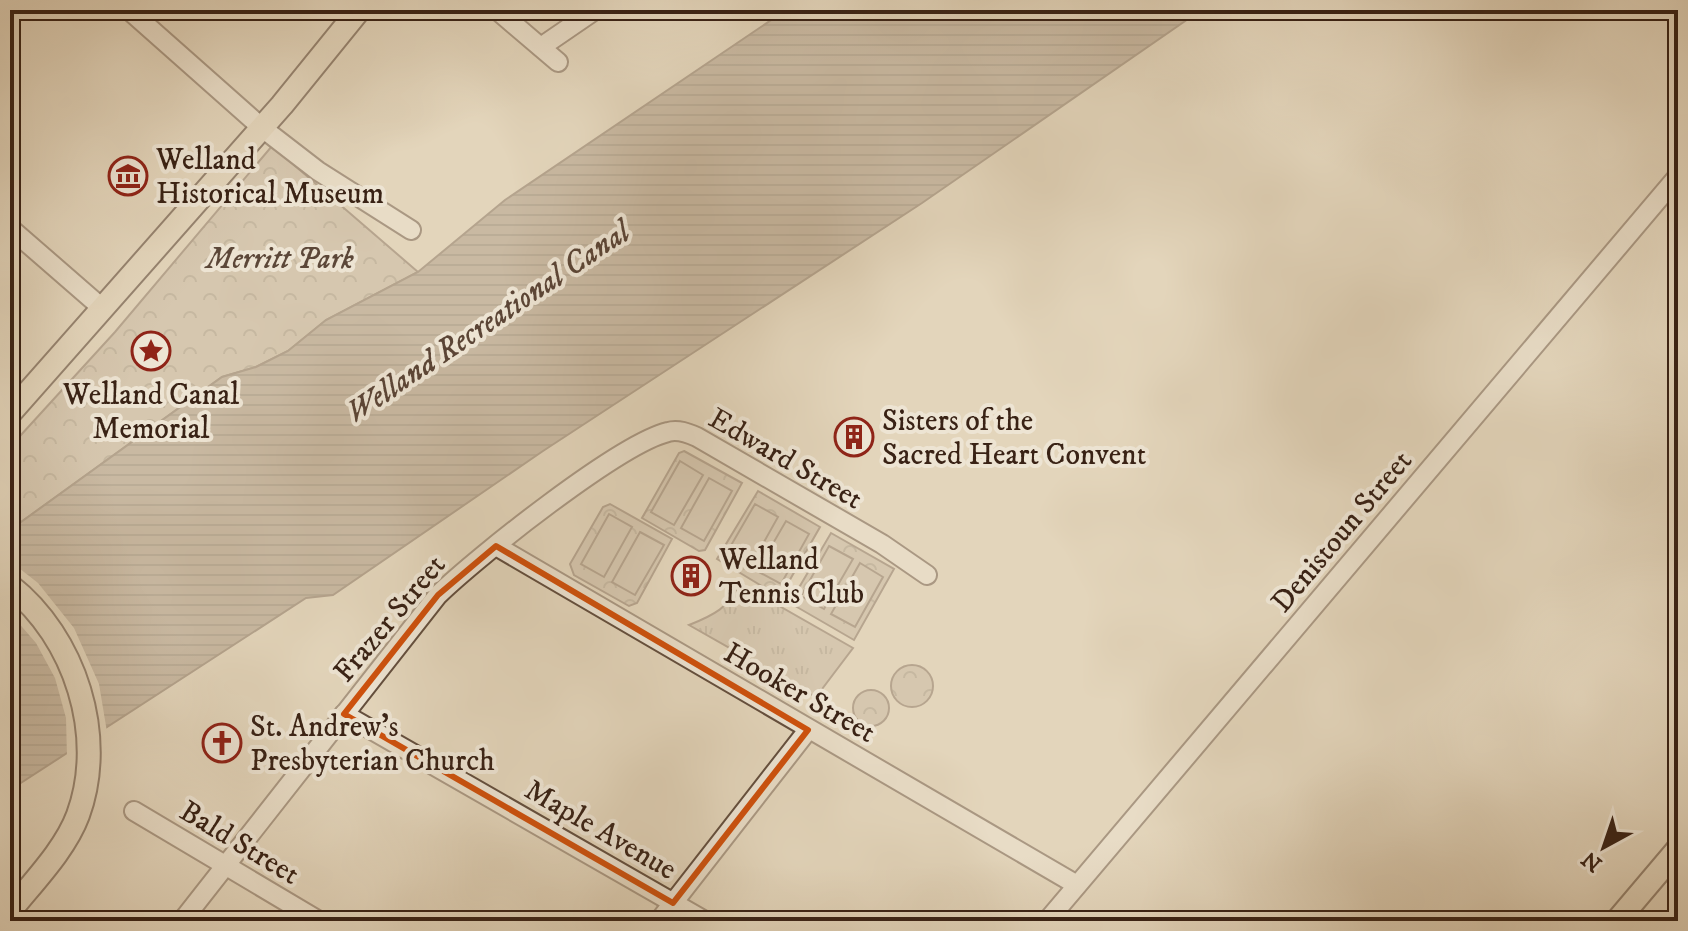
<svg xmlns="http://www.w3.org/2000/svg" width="1688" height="931" viewBox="0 0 1688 931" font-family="'IM FELL DW Pica',serif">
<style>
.grass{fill:url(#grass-tufts);stroke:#806c5a;stroke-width:2}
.forest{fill:url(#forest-crowns);stroke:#806c5a;stroke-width:2}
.pitch{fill:#c6b79f;stroke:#806c5a;stroke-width:2}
.water{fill:url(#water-rules);stroke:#7c6957;stroke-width:2}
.pier{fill:#e3d5bb}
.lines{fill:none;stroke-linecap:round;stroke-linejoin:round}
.minor-casing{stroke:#644f3e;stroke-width:22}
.major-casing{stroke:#392215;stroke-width:26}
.minor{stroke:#ede4d3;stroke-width:18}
.major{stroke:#e3d5bb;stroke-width:22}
.marked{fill:none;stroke:#ce510d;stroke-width:6;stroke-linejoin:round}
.labels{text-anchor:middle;stroke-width:8;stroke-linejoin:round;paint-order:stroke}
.poi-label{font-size:30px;fill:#392215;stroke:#ede4d3;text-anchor:start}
.park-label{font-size:30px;font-style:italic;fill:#5c4738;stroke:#ede4d3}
.street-label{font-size:30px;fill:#392215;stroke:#ede4d3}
.water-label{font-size:32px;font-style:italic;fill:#5b4536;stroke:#ede4d3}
</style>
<defs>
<pattern id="grass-tufts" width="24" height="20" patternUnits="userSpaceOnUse" patternTransform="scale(2)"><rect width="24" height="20" fill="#c6b79f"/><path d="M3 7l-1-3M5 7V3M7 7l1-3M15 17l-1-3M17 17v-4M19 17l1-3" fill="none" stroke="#a29480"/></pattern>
<pattern id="forest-crowns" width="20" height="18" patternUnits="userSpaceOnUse" patternTransform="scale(2)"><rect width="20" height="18" fill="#c6b79f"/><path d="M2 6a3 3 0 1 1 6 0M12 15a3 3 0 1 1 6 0" fill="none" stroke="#a29480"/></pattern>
<pattern id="water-rules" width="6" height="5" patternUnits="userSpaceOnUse" patternTransform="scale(2)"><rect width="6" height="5" fill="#a99883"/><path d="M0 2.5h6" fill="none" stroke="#8b7c6a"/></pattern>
</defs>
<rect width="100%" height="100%" fill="#e3d5bb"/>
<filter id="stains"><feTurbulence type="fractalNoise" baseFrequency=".0025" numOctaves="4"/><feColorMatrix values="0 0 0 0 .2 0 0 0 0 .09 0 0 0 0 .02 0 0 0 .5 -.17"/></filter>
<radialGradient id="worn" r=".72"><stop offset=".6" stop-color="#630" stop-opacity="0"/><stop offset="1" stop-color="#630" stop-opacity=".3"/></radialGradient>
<path class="grass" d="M739 583 853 648 816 697 689 625C712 616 731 607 739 583Z"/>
<g class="forest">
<path d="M272 146 418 272 326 320 288 351 256 367 222 377 10 530V447L115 332Z"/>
<path d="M684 451 742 483 705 550 699 551 642 518 679 453Z"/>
<path d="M758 491 820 527 780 597 717 559Z"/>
<path d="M610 504 672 539 637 603 629 606 574 575 570 564 603 507Z"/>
<path d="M831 533 894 569 854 640 790 603Z"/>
<circle cx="912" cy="686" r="21"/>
<circle cx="871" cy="708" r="18"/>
</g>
<g class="pitch">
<path d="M680 461 703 475 674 525 651 512Z"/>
<path d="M709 478 732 491 704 541 681 528Z"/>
<path d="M755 504 778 517 750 567 726 554Z"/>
<path d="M609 514 632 527 604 577 581 564Z"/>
<path d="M786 521 809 534 781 584 757 571Z"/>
<path d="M640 532 664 545 635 595 612 582Z"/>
<path d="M829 546 853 559 824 609 801 596Z"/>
<path d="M860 563 883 577 855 627 831 614Z"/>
</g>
<path class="water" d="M786 10H1201L922 203 543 451 333 595 306 598 10 790V530L222 377 256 367 288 351 326 320 418 272 505 200Z"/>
<path class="pier" d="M10 561 38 583 74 628 99 684 107 732 67 757 66 718 55 678 36 643 10 613Z"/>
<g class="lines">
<defs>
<g id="minor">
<path d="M129 10 261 127 318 171 411 230"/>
<path d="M497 10 558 62"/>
<path d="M541 47 595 10"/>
<path d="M10 228 102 308"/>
<path d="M496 546 1077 885"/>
<path d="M344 714 705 921"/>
<path d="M134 811 319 921"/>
<path d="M182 921 438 595C477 557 619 444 668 432 678 429 688 433 697 437L882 544 927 575"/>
<path d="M659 921 808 730"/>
<path d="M1047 921 1678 176"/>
</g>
<g id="major">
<path d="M10 413 282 105 359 10"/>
<path d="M10 586C75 637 107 736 78 815 65 850 33 882 10 911"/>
<path d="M1617 921 1678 849"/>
</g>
</defs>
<use href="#minor" class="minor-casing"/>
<use href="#major" class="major-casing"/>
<use href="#minor" class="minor"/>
<use href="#major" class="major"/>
</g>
<path d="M0 0H1688V931H0ZM496 546 808 730 673 903 344 714 438 595Z" fill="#e3d5bb" fill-opacity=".55" fill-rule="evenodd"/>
<path class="marked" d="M496 546 808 730 673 903 344 714 438 595Z"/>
<defs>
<symbol id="museum-ring" viewBox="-11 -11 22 22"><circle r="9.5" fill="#ede4d3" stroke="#8f2418" stroke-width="1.5"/><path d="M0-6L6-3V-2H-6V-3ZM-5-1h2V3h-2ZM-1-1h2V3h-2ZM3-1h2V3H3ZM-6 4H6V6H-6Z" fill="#8f2418"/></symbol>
<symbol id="sight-ring" viewBox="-11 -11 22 22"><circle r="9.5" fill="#ede4d3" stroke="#8f2418" stroke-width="1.5"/><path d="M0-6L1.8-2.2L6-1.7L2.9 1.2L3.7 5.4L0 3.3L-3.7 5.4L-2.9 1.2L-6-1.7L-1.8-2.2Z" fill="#8f2418"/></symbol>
<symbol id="building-ring" viewBox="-11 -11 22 22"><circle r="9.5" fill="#ede4d3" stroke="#8f2418" stroke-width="1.5"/><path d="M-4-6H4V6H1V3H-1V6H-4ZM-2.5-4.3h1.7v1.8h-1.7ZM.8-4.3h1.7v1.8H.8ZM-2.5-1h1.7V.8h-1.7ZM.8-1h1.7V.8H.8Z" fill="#8f2418"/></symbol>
<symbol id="church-ring" viewBox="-11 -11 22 22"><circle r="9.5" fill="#ede4d3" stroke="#8f2418" stroke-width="1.5"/><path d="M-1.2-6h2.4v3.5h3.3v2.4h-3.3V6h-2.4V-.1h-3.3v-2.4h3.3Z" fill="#8f2418"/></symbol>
</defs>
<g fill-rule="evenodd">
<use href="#museum-ring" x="106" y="154" width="44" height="44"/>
<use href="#sight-ring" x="129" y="329" width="44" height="44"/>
<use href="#building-ring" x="832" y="415" width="44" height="44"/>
<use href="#building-ring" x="669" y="554" width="44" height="44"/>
<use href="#church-ring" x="200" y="721" width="44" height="44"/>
</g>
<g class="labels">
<g class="poi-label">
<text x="156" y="169">Welland<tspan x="156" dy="34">Historical Museum</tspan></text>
<text x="151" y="404" text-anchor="middle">Welland Canal<tspan x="151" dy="34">Memorial</tspan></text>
<text x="882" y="430">Sisters of the<tspan x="882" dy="34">Sacred Heart Convent</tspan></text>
<text x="719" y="569">Welland<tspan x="719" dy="34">Tennis Club</tspan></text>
<text x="250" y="736">St. Andrew's<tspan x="250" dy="34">Presbyterian Church</tspan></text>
</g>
<g class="park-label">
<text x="280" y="268">Merritt Park</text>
</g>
<g class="street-label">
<text transform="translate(786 458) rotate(30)" y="10">Edward Street</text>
<text transform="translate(1341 531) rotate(-50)" y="10">Denistoun Street</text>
<text transform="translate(389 618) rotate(-50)" y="10">Frazer Street</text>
<text transform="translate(800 692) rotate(30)" y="10">Hooker Street</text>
<text transform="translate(601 829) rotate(30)" y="10">Maple Avenue</text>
<text transform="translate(240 842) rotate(31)" y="10">Bald Street</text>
</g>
<g class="water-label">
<text transform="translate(487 321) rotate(-34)" y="11">Welland Recreational Canal</text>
</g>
</g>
<rect width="1688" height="931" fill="none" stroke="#e3d5bb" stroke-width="40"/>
<rect x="12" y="12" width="1664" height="907" fill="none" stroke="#392215" stroke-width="4"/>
<rect x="20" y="20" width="1648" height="891" fill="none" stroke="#392215" stroke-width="2"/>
<g transform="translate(1604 847) rotate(220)" stroke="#ede4d3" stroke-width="6" paint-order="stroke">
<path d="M0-6L14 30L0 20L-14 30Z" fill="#392215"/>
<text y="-12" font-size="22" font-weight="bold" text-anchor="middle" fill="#392215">N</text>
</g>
<rect width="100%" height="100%" filter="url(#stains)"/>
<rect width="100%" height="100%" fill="url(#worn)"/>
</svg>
